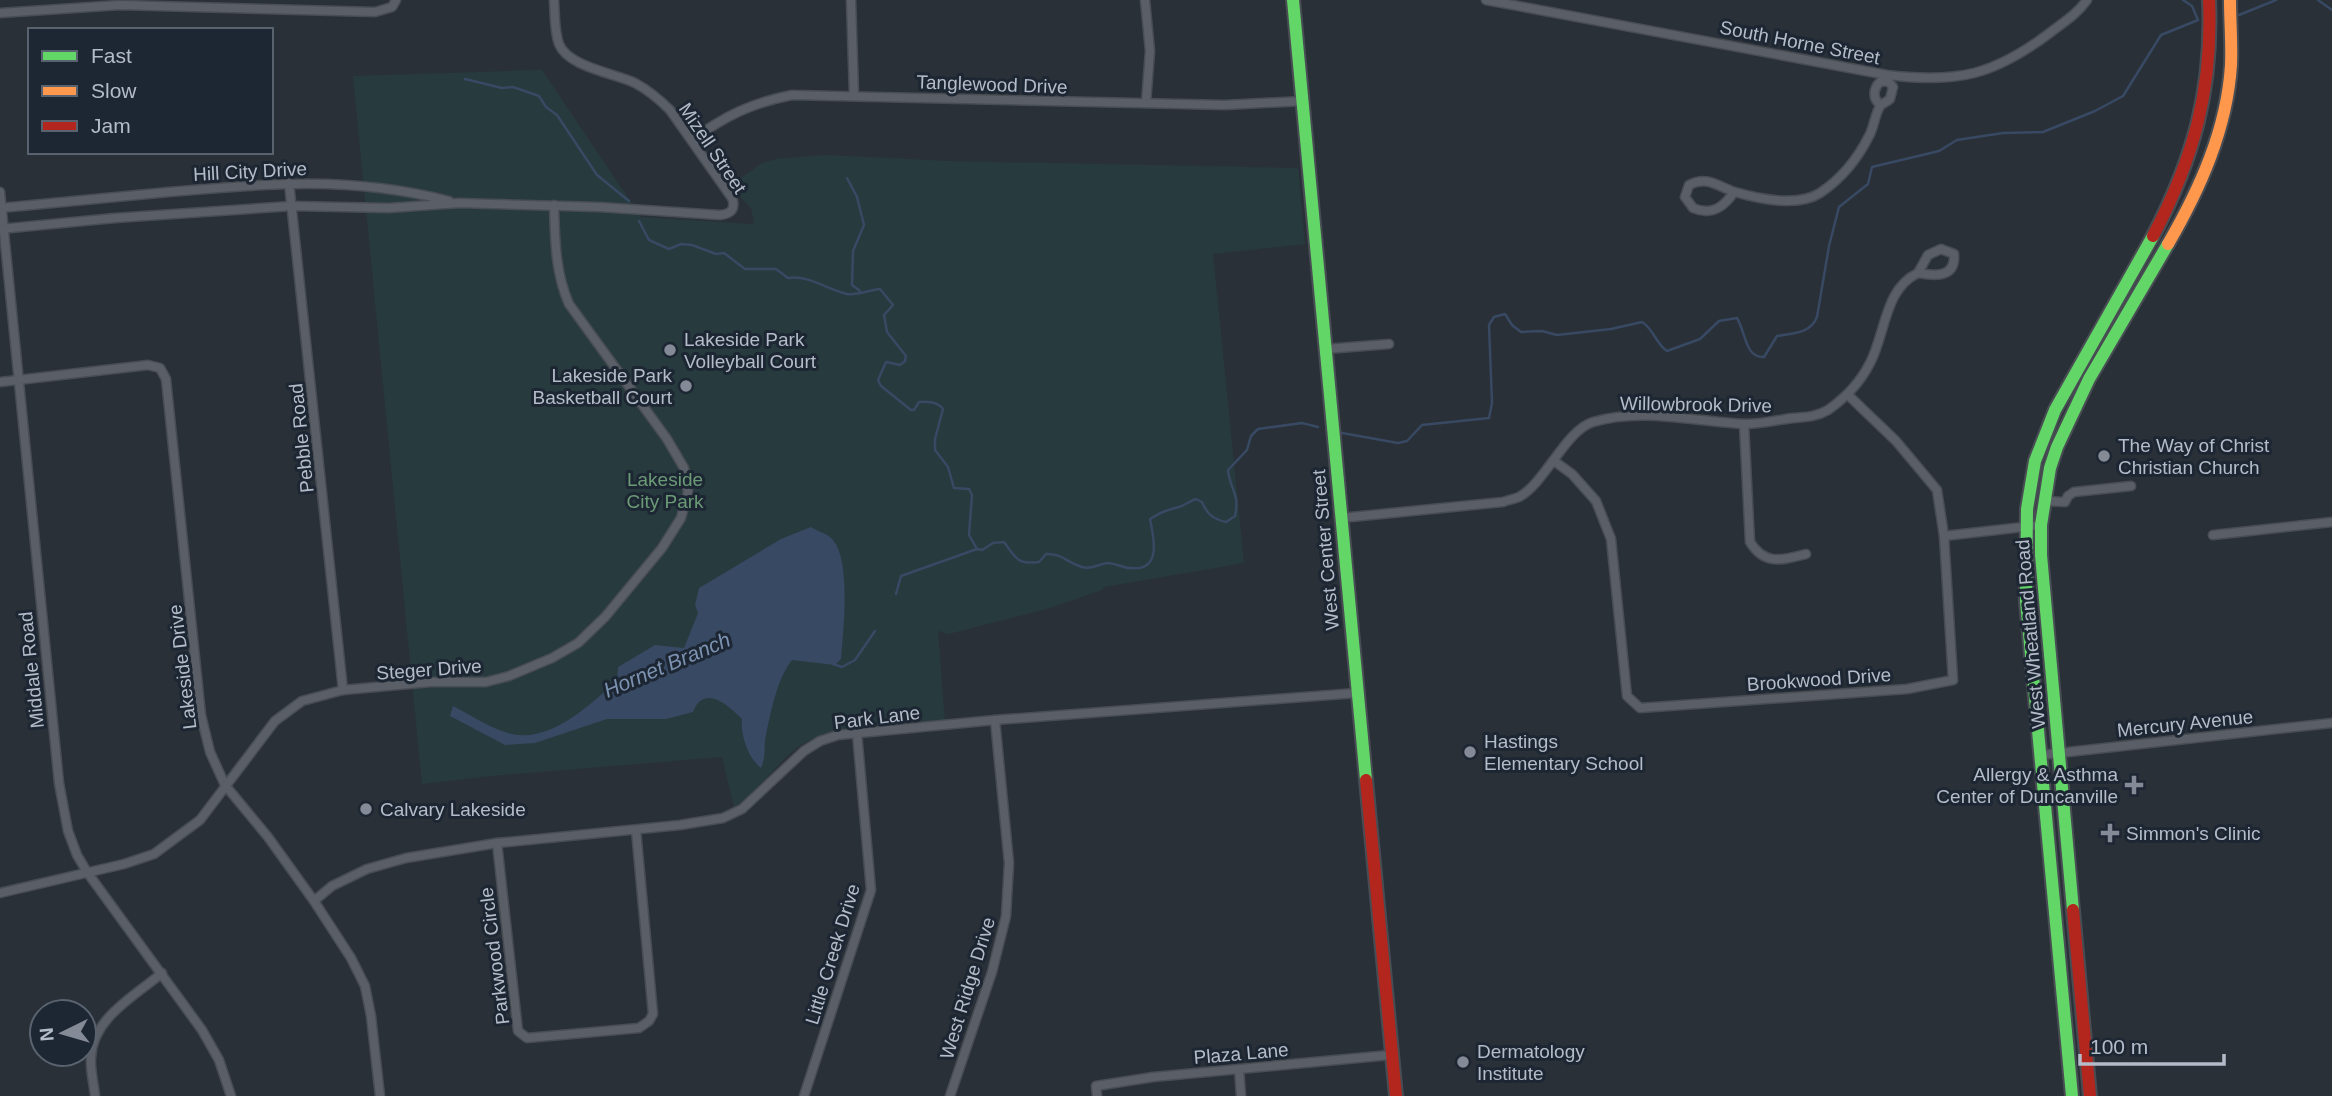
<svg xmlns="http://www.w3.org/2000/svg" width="2332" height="1096" viewBox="0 0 2332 1096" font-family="Arial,sans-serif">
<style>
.green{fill:#273a3e}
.water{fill:#384963}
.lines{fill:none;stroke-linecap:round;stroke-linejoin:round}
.stream{stroke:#384963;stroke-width:2.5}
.street-casing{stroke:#484c53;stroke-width:11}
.fast-casing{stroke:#484c53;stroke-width:16}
.slow-casing{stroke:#484c53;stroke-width:16}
.jam-casing{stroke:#484c53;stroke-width:16}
.street{stroke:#5a5e66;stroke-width:8}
.fast{stroke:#63d668;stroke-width:12}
.slow{stroke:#ff974d;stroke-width:12}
.jam{stroke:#b3261e;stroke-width:12}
.poi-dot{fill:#848b96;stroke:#1d2633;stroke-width:2.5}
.labels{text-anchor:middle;stroke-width:6;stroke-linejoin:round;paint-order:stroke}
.street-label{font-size:19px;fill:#b4bcc9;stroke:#1d2633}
.poi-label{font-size:19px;fill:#b4bcc9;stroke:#1d2633;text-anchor:start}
.park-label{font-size:19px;fill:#6b9a76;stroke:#1d2633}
.water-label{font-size:21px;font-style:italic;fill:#7c92b1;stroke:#1d2633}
</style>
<rect width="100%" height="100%" fill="#2a3038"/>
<path class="green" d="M542 70 641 217 751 224 754 223 751 208 730 186 762 163 777 159 826 155 949 161 1298 168 1305 244 1213 254 1244 563 1104 587 1102 590 1050 608 949 634 938 631 945 722C902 725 826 722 793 751 772 769 758 792 734 807L722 757 491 776 422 784 353 76Z"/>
<path class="water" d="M811 527C817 531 826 533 831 538 852 556 843 633 841 659L835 665 792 660C777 679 771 711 766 735 763 748 767 754 761 768 748 758 740 734 742 719 729 706 704 683 693 712L666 719H607L535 743 505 745 450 716 453 706C469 714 485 725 502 731 545 749 588 706 617 681L618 667 655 645 684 648 698 613 695 605 699 588 781 539Z"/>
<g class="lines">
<g class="stream">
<path d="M2318 0 2332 10"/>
<path d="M2239 15 2276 0"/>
<path d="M465 79 502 88 513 87 539 96 546 107 557 115 597 175 629 201"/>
<path d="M847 178 857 197 864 225 853 251 852 285 860 291"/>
<path d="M639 221 649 240 669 249 681 244 692 245 716 254 724 253 745 269H776L788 278C810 275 825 289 847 294 855 296 870 290 880 289L893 305 884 315 887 332 906 356 905 361 900 365 886 362 878 380 881 386 911 410H914L919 402C927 401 938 402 943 409L935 439V450L948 467 954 488 969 489 972 495 969 535 977 549"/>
<path d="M1342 433 1398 443 1407 441 1422 425 1489 418 1492 403 1489 325 1494 317 1505 314 1512 325 1521 332 1542 331 1557 335 1611 329 1642 322C1653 328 1656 344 1667 351L1700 339 1719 321 1737 318C1746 333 1745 358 1764 357L1777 336C1793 333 1810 334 1817 317L1829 246 1839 207 1868 184 1872 167 1939 151 1957 140 2003 133 2043 132 2095 111 2123 96 2161 35 2198 20 2192 6 2183 0"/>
<path d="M896 594 901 576 977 549 982 550 993 543 1004 542C1016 558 1017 565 1039 562L1046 554C1061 553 1068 563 1082 567 1092 570 1098 564 1108 563 1115 563 1123 568 1130 568 1162 572 1154 538 1150 519 1161 512 1167 510 1179 507 1185 505 1190 501 1196 499L1202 502C1207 514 1213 519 1226 522L1235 516C1240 493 1230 490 1228 470L1247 450 1251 436 1258 429 1302 423 1318 427"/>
<path d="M833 664 842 667 855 660 875 631"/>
</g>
<defs>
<g id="street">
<path d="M851 0 854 95"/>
<path d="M1145 0 1150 51 1146 103"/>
<path d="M1486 0 1887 75C1958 83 1993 76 2051 32 2064 22 2077 14 2087 0"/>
<path d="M0 13 120 5 375 12 392 7 396 0"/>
<path d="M692 140C725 116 751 103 792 95L1225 105 1303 101"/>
<path d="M289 183 343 690"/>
<path d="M0 192 59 783 68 831 77 855 87 872 202 1030 219 1060 231 1096"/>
<path d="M1734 192C1724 207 1712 216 1693 208L1685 197 1689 185C1707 175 1719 187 1735 192 1759 199 1798 207 1820 193 1841 179 1858 158 1869 136 1874 128 1875 112 1881 105 1883 103 1887 102 1890 99L1893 87 1888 81 1880 82C1873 89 1872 99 1881 105"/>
<path d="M0 208C56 203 113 197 169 192 268 183 352 176 449 201"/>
<path d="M0 229 115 218 292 206 389 208 459 203 599 207 720 215C731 214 736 209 732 198L670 110C659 99 648 90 635 83 614 73 568 67 559 44 554 30 555 14 554 0"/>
<path d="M1941 249 1954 254C1956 278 1935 276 1918 273L1928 255Z"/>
<path d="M1326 349 1389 344"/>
<path d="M0 382 148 365 160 368 166 379 201 715 210 752 225 785 268 837 314 901 351 958 365 986 371 1016 380 1096"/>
<path d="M1744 424 1750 542C1765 566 1782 560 1806 554"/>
<path d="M1554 461 1572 474 1596 501 1611 539 1627 696 1640 708 1907 689 1953 680 1944 536 1937 490 1896 441 1848 395"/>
<path d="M2045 501 2065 502 2068 496 2074 492 2131 486"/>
<path d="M1341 518 1503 502C1508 500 1514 499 1519 497 1545 483 1566 430 1593 422 1643 407 1694 422 1745 424 1762 424 1776 420 1793 418 1806 417 1816 417 1828 410 1845 398 1860 383 1870 363 1886 333 1884 289 1918 273"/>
<path d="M2213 535 2332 522"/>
<path d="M1944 536 2041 525"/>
<path d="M2041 755 2332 723"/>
<path d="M497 843 518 1031 527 1038 639 1028 649 1021 653 1014 636 830"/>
<path d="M0 893 124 864 154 854 200 820 275 721 302 701 343 690 431 682H486L509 676 552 658 578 643 605 617 662 548 681 518 688 492 684 468 667 439 569 304C555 272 555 239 554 205"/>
<path d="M314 901 332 886 367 869 406 858 497 843 680 825 723 818 742 809 804 751 820 741 838 735 995 720 1357 693"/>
<path d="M1239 1069 1241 1096"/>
<path d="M95 1096C94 1084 90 1070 91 1058 92 1018 135 996 162 973"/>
<path d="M804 1096 871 890 857 733"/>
<path d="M950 1096 992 972 1006 916 1009 863 995 720"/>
<path d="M1097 1096 1096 1086 1153 1077 1390 1055"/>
</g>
<g id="fast">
<path d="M1293 0 1366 780"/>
<path d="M2073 910 2041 555V525L2050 468 2057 447 2089 379 2168 244"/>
<path d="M2072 1096 2026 601 2027 509 2035 461 2055 410 2153 236"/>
</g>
<path id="slow" d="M2168 244C2200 189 2227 129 2231 65 2232 44 2230 22 2230 0"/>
<g id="jam">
<path d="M2153 236C2194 158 2213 88 2209 0"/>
<path d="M1366 780 1396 1096"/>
<path d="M2073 910 2090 1096"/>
</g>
</defs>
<use href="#street" class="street-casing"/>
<use href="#fast" class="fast-casing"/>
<use href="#slow" class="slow-casing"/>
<use href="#jam" class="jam-casing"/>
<use href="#street" class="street"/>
<use href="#fast" class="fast"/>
<use href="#slow" class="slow"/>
<use href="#jam" class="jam"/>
</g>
<g class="poi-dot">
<circle cx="670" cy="350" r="7"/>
<circle cx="686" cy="386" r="7"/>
<circle cx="2104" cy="456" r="7"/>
<circle cx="1470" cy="752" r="7"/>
<path d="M2130.5 774.5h7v7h7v7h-7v7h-7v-7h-7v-7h7z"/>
<circle cx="366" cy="809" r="7"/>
<path d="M2106.5 822.5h7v7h7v7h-7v7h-7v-7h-7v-7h7z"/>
<circle cx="1463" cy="1062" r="7"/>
</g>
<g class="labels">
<g class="street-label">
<text transform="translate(1800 42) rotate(11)" y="7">South Horne Street</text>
<text transform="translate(992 84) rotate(2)" y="7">Tanglewood Drive</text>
<text transform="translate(713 148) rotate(56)" y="7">Mizell Street</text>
<text transform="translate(250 171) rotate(-3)" y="7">Hill City Drive</text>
<text transform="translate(1696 404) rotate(1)" y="7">Willowbrook Drive</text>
<text transform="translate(301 438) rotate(-96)" y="7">Pebble Road</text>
<text transform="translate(1325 550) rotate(-95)" y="7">West Center Street</text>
<text transform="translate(2030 634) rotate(-95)" y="7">West Wheatland Road</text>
<text transform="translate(182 667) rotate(-97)" y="7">Lakeside Drive</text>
<text transform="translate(429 669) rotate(-4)" y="7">Steger Drive</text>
<text transform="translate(31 670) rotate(-96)" y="7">Middale Road</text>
<text transform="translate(1819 679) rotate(-4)" y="7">Brookwood Drive</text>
<text transform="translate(877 717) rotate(-7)" y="7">Park Lane</text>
<text transform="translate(2185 723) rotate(-6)" y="7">Mercury Avenue</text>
<text transform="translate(832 954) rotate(-73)" y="7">Little Creek Drive</text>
<text transform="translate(494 956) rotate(-97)" y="7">Parkwood Circle</text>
<text transform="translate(967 988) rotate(-73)" y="7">West Ridge Drive</text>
<text transform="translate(1241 1053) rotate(-5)" y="7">Plaza Lane</text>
</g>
<g class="poi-label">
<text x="684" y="346">Lakeside Park<tspan x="684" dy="22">Volleyball Court</tspan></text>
<text x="672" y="382" text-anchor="end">Lakeside Park<tspan x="672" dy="22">Basketball Court</tspan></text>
<text x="2118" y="452">The Way of Christ<tspan x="2118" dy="22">Christian Church</tspan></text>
<text x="1484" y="748">Hastings<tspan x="1484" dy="22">Elementary School</tspan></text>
<text x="2118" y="781" text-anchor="end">Allergy &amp; Asthma<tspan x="2118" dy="22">Center of Duncanville</tspan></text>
<text x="380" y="816">Calvary Lakeside</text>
<text x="2126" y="840">Simmon's Clinic</text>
<text x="1477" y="1058">Dermatology<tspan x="1477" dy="22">Institute</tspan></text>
</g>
<g class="park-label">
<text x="665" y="486">Lakeside<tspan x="665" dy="22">City Park</tspan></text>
</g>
<g class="water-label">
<text transform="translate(667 665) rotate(-23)" y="7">Hornet Branch</text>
</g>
</g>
<rect x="28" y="28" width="245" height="126" fill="#1d2633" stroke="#59626f" stroke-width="2"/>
<rect x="42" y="51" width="35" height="10" fill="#63d668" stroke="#59626f" stroke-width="2"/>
<text x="91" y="63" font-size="21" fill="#b4bcc9">Fast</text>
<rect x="42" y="86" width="35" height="10" fill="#ff974d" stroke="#59626f" stroke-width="2"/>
<text x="91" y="98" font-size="21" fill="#b4bcc9">Slow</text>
<rect x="42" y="121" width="35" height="10" fill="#b3261e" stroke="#59626f" stroke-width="2"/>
<text x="91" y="133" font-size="21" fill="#b4bcc9">Jam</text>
<g transform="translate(63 1033) rotate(265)"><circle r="33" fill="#1d2633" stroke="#59626f" stroke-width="2"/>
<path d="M0-5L12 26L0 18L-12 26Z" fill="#848b96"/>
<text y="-10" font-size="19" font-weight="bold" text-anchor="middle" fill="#b4bcc9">N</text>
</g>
<path d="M2080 1054v10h144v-10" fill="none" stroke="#b4bcc9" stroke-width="3.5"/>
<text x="2090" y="1054" font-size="21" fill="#b4bcc9" stroke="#1d2633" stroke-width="5" paint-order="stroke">100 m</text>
</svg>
